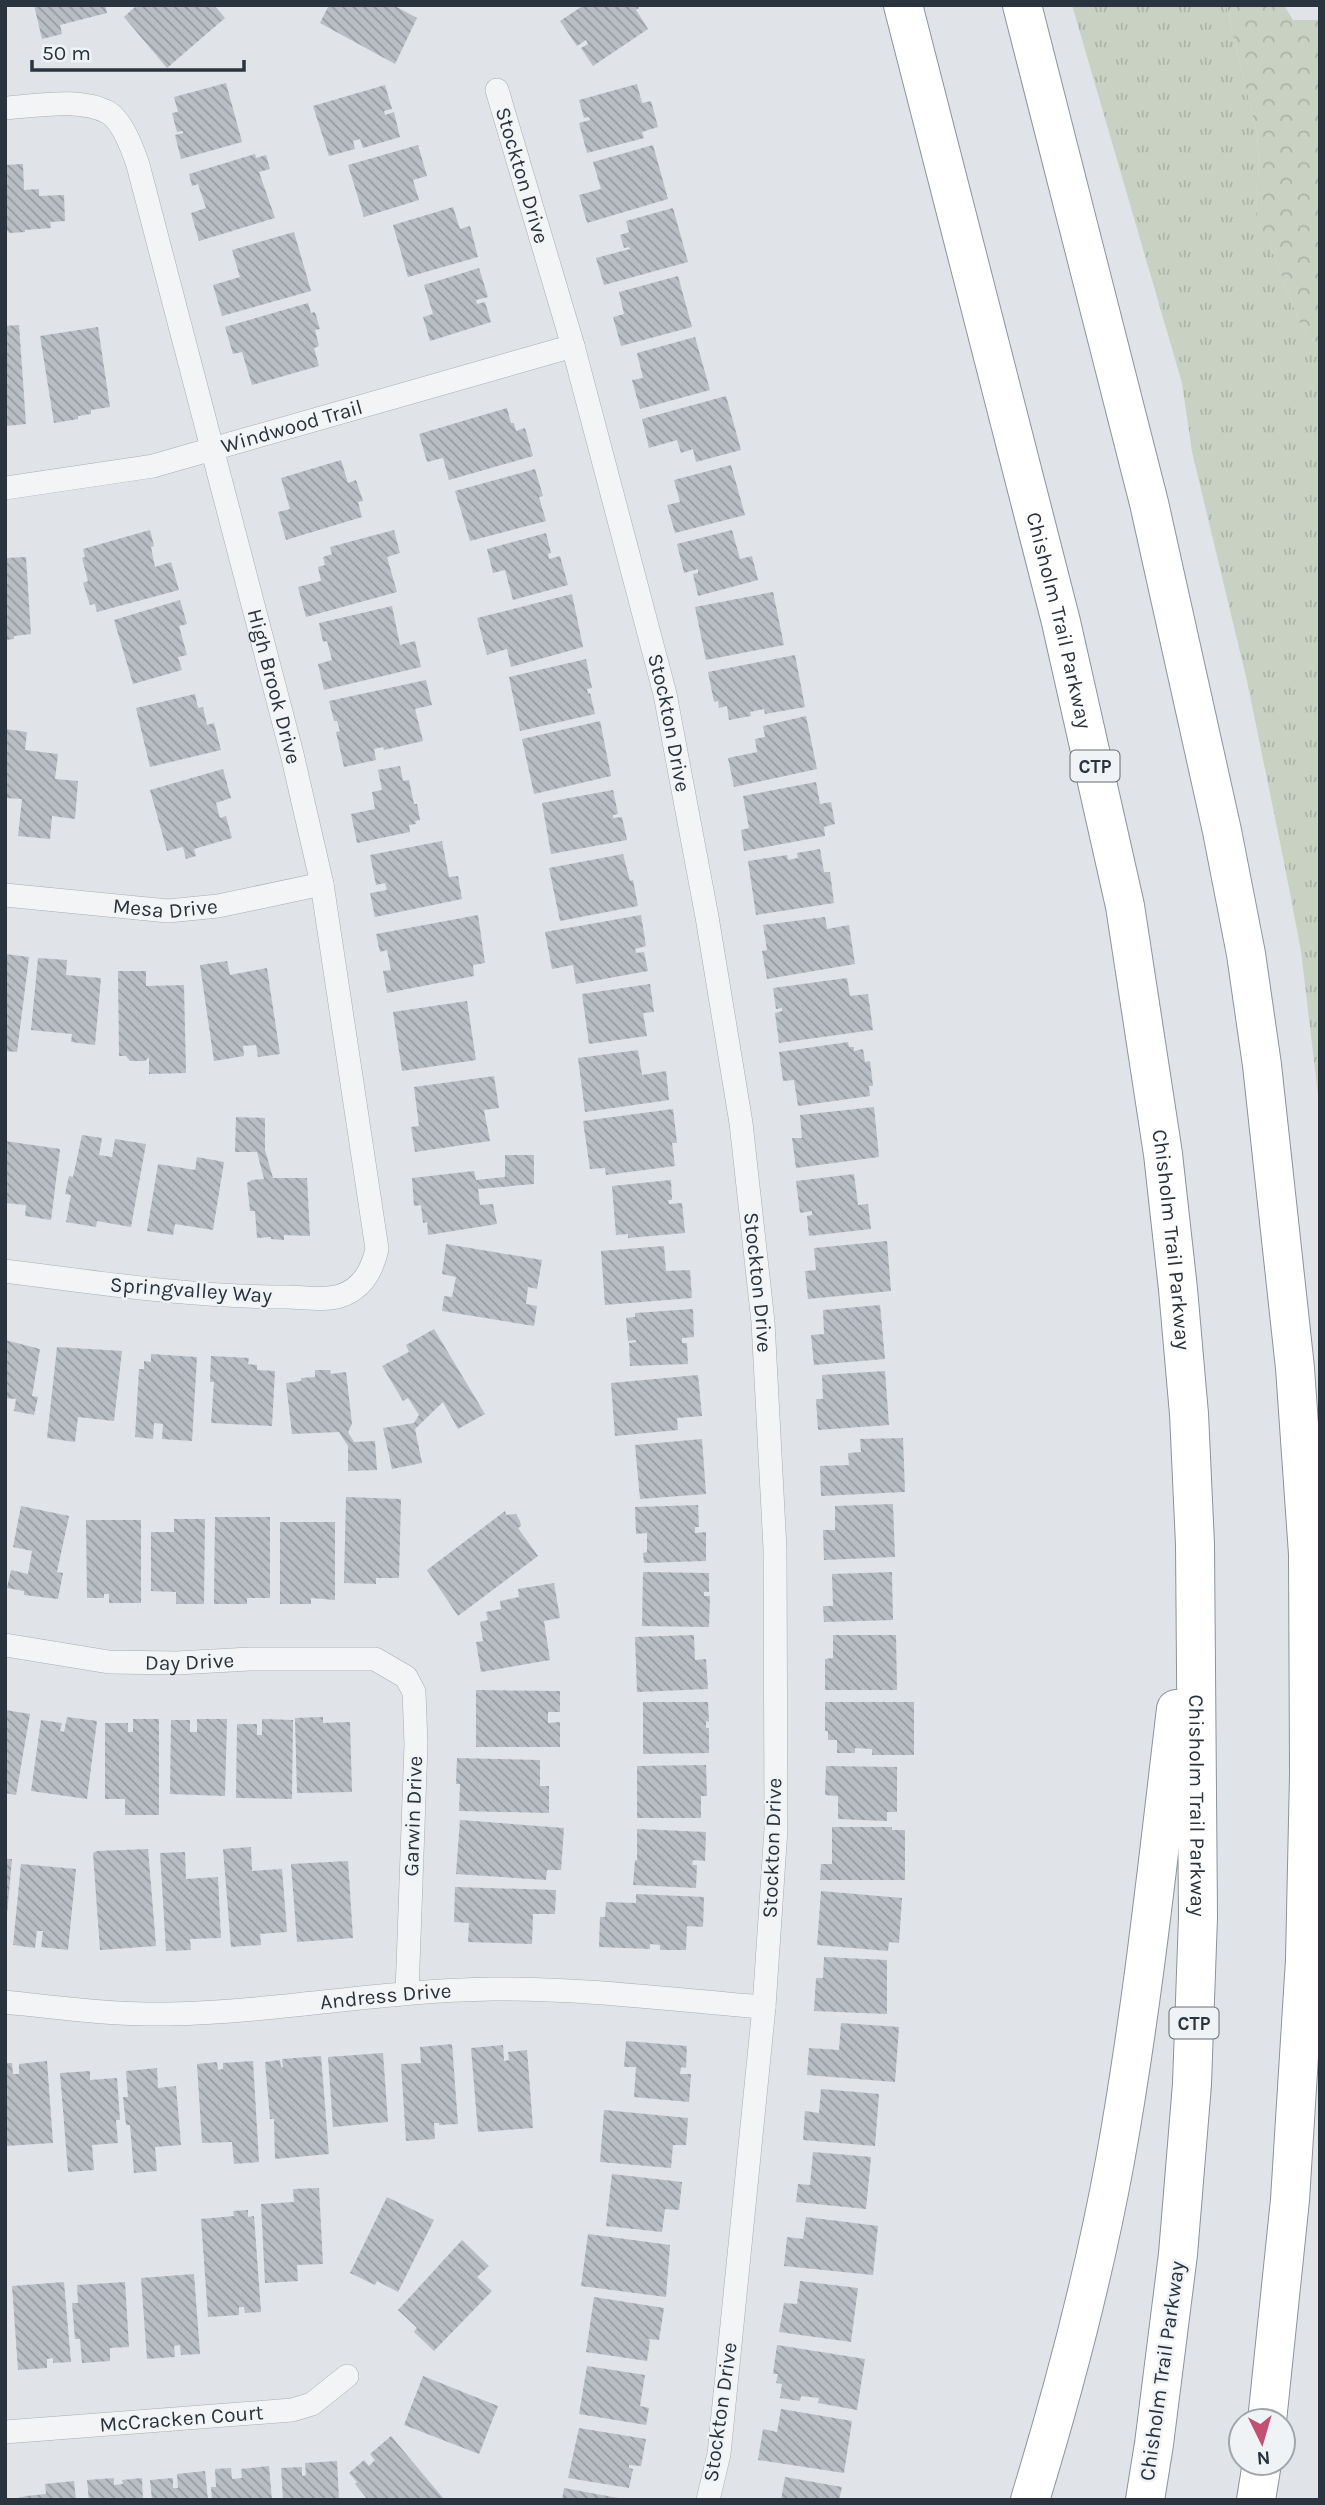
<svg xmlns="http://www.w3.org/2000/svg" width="1325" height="2505" viewBox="0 0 1325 2505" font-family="Karla,sans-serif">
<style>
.grass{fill:url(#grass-tufts)}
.forest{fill:url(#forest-crowns)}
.building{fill:url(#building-back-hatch)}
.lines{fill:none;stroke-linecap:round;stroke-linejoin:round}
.street-casing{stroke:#a6acb2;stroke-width:24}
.highway-casing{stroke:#89949d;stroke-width:40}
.street{stroke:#f2f4f6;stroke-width:23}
.highway{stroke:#fff;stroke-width:38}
.labels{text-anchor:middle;stroke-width:5;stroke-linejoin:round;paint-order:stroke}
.shield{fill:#eff3f5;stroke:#656d75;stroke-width:2}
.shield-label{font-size:19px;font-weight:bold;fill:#2a343e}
.street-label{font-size:21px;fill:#2a343e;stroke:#eff3f5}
</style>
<defs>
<pattern id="grass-tufts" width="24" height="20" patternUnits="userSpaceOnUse" patternTransform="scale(1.75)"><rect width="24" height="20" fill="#c8d1c2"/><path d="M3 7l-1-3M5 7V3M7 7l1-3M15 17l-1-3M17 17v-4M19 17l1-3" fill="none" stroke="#acb4a8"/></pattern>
<pattern id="forest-crowns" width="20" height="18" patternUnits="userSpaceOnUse" patternTransform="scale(1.75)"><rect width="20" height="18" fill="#c8d1c2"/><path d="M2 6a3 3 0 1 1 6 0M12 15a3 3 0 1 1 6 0" fill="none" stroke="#acb4a8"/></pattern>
<pattern id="building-back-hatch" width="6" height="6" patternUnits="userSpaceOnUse" patternTransform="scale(1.75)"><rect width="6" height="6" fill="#b8bec4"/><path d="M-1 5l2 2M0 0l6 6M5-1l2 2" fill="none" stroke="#969ba1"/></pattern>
</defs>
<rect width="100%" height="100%" fill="#e0e4e8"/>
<path class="grass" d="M1072 5H1226L1257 133 1259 164 1256 216 1268 240 1299 321 1306 334 1320 345V1112L1301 951 1284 862 1247 681 1192 452 1182 383Z"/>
<path class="forest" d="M1226 5H1284L1293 20H1320V345L1306 334 1299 321 1268 240 1260 227 1256 216 1259 164 1257 133Z"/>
<g class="building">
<path d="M34 5H105L107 13 60 25 62 34 42 39Z"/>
<path d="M137 5H214L225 18 167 68 124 17Z"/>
<path d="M329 5H393L417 18 395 64 320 23Z"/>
<path d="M584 5H637L639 8 636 10 648 29 593 66 581 48 588 44 586 40 577 46 560 21Z"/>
<path d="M226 83 242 142 181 159 175 135 183 133V131L177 132 172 113 178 112 174 97Z"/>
<path d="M637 84 642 103 651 101 658 127 642 132 644 138 587 153 579 123 590 120 589 117 584 118 579 100Z"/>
<path d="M385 85 392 109 384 111 385 115 394 112 400 137 363 148 360 139 353 141 355 149 329 156 313 106Z"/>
<path d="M418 145 427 176 413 180 419 200 364 217 348 165Z"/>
<path d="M653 145 668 199 587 223 579 195 601 189 593 162Z"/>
<path d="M255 154 256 158 266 155 270 169 259 172 275 218 199 241 191 213 206 208 198 184 192 186 189 174Z"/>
<path d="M23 164 24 190 39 189V196L64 195 65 221 50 222 51 228 25 230V232L9 233 8 231H5V165Z"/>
<path d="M453 207 460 229 470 226 478 257 408 277 393 225Z"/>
<path d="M673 208 688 262 604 285 596 258 630 249 629 247 624 248 620 235 629 232 626 221Z"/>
<path d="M294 232 311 291 222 316 213 285 240 277 232 250Z"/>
<path d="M479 268 488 297 476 300 477 304 485 302 491 322 430 341 423 317 433 314 424 285Z"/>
<path d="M678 276 692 327 621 346 613 317 624 314 619 292Z"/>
<path d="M308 303 311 313 315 312 320 329 315 330 319 346 314 348 319 366 252 385 242 352 233 354 225 327Z"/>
<path d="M19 325 26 424 6 426 5 326Z"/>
<path d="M98 327 110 407 91 410V414L78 416V419L54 423 40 336Z"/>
<path d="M695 337 710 390 640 409 632 380 643 378 637 353Z"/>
<path d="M726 396 741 450 696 462 693 449 681 453 677 440 649 448 642 419Z"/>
<path d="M507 408 511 423H514L516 431 525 428 533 456 449 480 443 458 427 462 419 434Z"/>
<path d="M341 460 348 483 356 480 363 501 358 502 362 517 286 540 278 512 290 509 281 478Z"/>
<path d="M731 465 745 515 675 533 667 505 680 502 674 480Z"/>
<path d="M535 469 543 496 539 497 546 521 470 541 455 491Z"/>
<path d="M150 530 154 546 151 547 155 567 171 562 179 590 97 612 95 604 90 605 83 583 88 581 82 558 85 557 83 549Z"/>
<path d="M394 530 400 553 387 557 397 592 306 617 298 587 321 581 318 567 325 565 323 557 332 554 330 547Z"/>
<path d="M732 530 740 559 752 556 758 580 698 596 693 574 698 573V569L684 573 677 544Z"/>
<path d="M546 533 551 553 548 554 549 559 560 556 568 585 513 600 505 570 493 573 487 549Z"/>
<path d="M26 557 31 634 14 636V639L5 640V558Z"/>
<path d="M773 592 784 645 706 660 695 607Z"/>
<path d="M572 594 583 647 511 667 507 649 487 655 477 618Z"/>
<path d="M180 600 187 624 179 626 187 655 178 657 182 670 133 684 114 620Z"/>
<path d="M392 606 400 645 415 641 421 667 324 690 318 664 332 660 327 641 323 642 319 623Z"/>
<path d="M795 655 805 707 765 714 764 709 750 712 751 716 729 720 727 706 719 708 718 701 714 702 708 672Z"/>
<path d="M586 659 592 688 587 689 588 694 590 693 595 714 520 731 509 677Z"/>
<path d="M426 680 432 705 415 709 423 741 384 750 383 747 374 749 376 760 344 767 336 732 340 731 337 721H334L329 701Z"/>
<path d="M195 694 198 708 203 707 207 725 214 723 221 750 150 767 136 708Z"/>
<path d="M806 716 817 769 734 787 728 758 757 752 755 739 765 737 763 726Z"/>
<path d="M600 721 611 776 534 794 522 739Z"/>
<path d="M5 729 27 732 25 750 58 754 55 779 78 781 75 819 52 816 50 839 18 836 22 799 5 798Z"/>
<path d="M400 766 403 781 409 780 414 804H417L420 820 415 821 416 824 409 825 410 832 357 843 351 814 375 809 372 792 382 790 378 770Z"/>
<path d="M223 769 231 798 216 803 220 818 226 816 232 838 194 849 196 856 186 859 183 847 167 851 150 790Z"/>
<path d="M816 782 820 804 831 802 835 824 824 827 825 836 744 851 741 830 749 828 743 796Z"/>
<path d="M613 790 618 814 613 815V818L622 817 627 840 551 854 542 803Z"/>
<path d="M442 841 449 877 458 876 462 899 375 917 370 893 387 890 385 883 376 885 370 855Z"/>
<path d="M820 849 824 872H830L834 903 756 915 748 861 787 855 788 860 798 858 797 853Z"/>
<path d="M623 854 630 881 633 880 638 906 560 921 549 868Z"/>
<path d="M478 915 485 963 473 965 474 976 387 993 383 971 391 970 387 950 380 952 376 934Z"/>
<path d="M641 915 646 946 635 949 636 953 644 952 648 971 576 984 573 965 552 969 545 932Z"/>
<path d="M825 917 827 929 849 925 855 964 767 979 762 951 767 950 763 925Z"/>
<path d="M5 954 29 957 17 1052 5 1051Z"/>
<path d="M38 958 67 960 66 975 101 978 95 1045 71 1042 72 1034 31 1030Z"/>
<path d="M227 961 230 975 267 968 280 1054 258 1057 256 1045 243 1046 244 1056 214 1061 200 965Z"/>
<path d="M118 971H146V986L184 985 186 1073 149 1074V1057L145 1061H130L126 1056H119Z"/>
<path d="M847 978 850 996 868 994 873 1030 779 1043 775 1013 782 1011V1008L776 1009 773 988Z"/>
<path d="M650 984 654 1012 643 1013 647 1036 589 1044 582 994Z"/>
<path d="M467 1001 476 1060 402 1071 393 1012Z"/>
<path d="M848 1042 849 1047H854V1051L863 1049 865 1062 870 1061 873 1086H869L870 1096 798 1106 794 1080 783 1081 779 1052Z"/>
<path d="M638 1050 642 1075 666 1071 669 1100 585 1112 578 1058Z"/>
<path d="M494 1076 499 1108 484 1110 490 1141 415 1152 411 1127 419 1126 414 1087Z"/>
<path d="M874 1107 879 1157 796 1168 792 1138H802L800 1115Z"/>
<path d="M673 1109 677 1143H672L675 1166 606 1175 605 1168 590 1169 583 1121Z"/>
<path d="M236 1117 265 1118V1150L273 1178H307L310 1236 284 1235V1240L271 1239V1237L257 1238 255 1211H250L247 1183 252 1180 264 1179 257 1152H235Z"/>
<path d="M82 1135 102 1138 99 1155 112 1157 115 1139 146 1144 131 1227 97 1221 96 1227 66 1222 71 1195 65 1194 69 1176 73 1177Z"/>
<path d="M5 1141 60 1149 51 1220 25 1216 26 1205 5 1203Z"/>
<path d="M505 1155H534V1184L478 1189 480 1205 493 1204 497 1224 428 1235 427 1222 423 1223 421 1205 414 1206 412 1178 474 1171 476 1180 505 1177Z"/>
<path d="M197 1157 224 1162 213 1230 175 1224 173 1235 147 1231 158 1164 195 1170Z"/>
<path d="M854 1174 858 1205 868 1204 871 1229 809 1236 807 1216 812 1215V1211L800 1213 796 1181Z"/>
<path d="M671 1180 672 1200H668L669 1204 682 1203 685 1233 628 1238V1234L616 1235 612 1186Z"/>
<path d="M887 1241 891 1291 808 1299 805 1271 816 1270 814 1248Z"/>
<path d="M446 1244 542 1260 537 1289 528 1287 526 1304 537 1306 534 1326 442 1311 444 1296 452 1297 456 1277 442 1274Z"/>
<path d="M664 1246 666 1271 690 1270 692 1298 605 1305 601 1251Z"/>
<path d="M880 1305 885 1359 814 1365 811 1335 824 1334 823 1310Z"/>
<path d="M693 1309 694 1337 682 1338V1343H687L688 1364 630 1366 629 1343 636 1342V1340L628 1341 626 1318 635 1317V1313Z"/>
<path d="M434 1329 485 1414 458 1429 443 1402 415 1429 422 1463 392 1469 383 1428 414 1423 419 1415 408 1398 403 1401 382 1366 409 1352 406 1345Z"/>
<path d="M5 1340 40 1349 32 1396 38 1397 34 1415 14 1411 16 1399 5 1398Z"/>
<path d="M57 1347 122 1351 114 1421 78 1417 75 1442 47 1438Z"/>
<path d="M151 1354 197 1357 192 1441 162 1439 163 1424 154 1423 153 1439 135 1437 139 1369H144V1361L151 1362Z"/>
<path d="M211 1356 249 1358 248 1364 257 1365V1370L275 1371 272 1426 211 1423 214 1382H210Z"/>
<path d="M315 1370H330L331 1374 346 1372 352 1424 348 1432 354 1442 375 1441 377 1470 348 1471V1446L339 1432 292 1434 286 1383 301 1381V1378L315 1377Z"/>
<path d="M885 1371 889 1425 818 1430 816 1399H823L822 1375Z"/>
<path d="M698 1375 702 1416 677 1418 678 1430 615 1436 611 1383Z"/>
<path d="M903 1438 905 1492 821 1496 820 1466 849 1465 848 1453 861 1452 860 1439Z"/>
<path d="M702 1439 706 1494 640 1499 635 1445Z"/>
<path d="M346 1497 401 1499 399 1578H376V1584L344 1583Z"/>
<path d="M893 1504 895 1557 824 1560 823 1530H835V1506Z"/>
<path d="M698 1505 699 1527H695V1533L706 1532V1561L644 1563 643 1553 647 1552V1533L636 1534 635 1507Z"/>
<path d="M21 1506 69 1516 57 1572 63 1573 58 1599 24 1595V1591L7 1588 11 1570 28 1574 32 1551 13 1547Z"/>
<path d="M505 1511 506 1515 516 1514 520 1521 521 1526 518 1528 538 1556 458 1616 427 1570Z"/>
<path d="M215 1517H270V1598H247V1604H214Z"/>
<path d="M174 1519H205L204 1604H176V1592L151 1591V1532H174Z"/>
<path d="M86 1520H141V1603H109V1594H104V1598H87Z"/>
<path d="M280 1522H335V1600L311 1598V1604H280Z"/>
<path d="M643 1572 709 1573V1592H704V1596H710L709 1627 642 1626Z"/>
<path d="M892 1572 893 1620 824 1622 823 1606H833L832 1574Z"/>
<path d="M554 1583 560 1618 544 1621 550 1660 481 1672 476 1642 483 1641 480 1622 488 1620 486 1612 501 1609 500 1601 519 1597 518 1589Z"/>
<path d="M694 1635 695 1660 706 1659 708 1689 637 1692 635 1637Z"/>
<path d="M833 1635H896L897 1690H825V1659L833 1658Z"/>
<path d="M476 1690 560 1691V1712H548V1723L560 1722V1747H476Z"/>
<path d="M643 1702H708L709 1722 706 1721V1728H709V1753L643 1754Z"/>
<path d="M825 1702H914V1755H872V1749L855 1748V1753H837V1740H828V1731H825Z"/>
<path d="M5 1710 30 1714 16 1795 5 1793Z"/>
<path d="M67 1717 97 1721 87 1799 31 1791 41 1720 62 1723 60 1731 64 1732Z"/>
<path d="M323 1717V1723L350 1722 352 1792 297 1793 295 1718Z"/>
<path d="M133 1719H159V1815H125V1799H105V1723H128V1732H133Z"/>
<path d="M197 1719H227L225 1796 170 1794 171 1720H190V1732H197Z"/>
<path d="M262 1719 293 1720 292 1799 236 1798 237 1724H257V1735H262Z"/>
<path d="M457 1758 540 1760V1786H549V1813L459 1811 460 1784H456Z"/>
<path d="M706 1765 707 1796H701V1818H637V1766Z"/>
<path d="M826 1766 897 1767V1812H887V1821L838 1819V1796L825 1795Z"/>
<path d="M460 1820 564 1828 561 1870H547L546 1880 456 1874Z"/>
<path d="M832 1827H892V1830H905V1880H820L821 1864H832Z"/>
<path d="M637 1829 706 1832 705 1861 693 1860 692 1865H697L696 1888 633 1885 635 1860 637 1861Z"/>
<path d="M251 1847 252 1871 282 1869 287 1932 260 1934 261 1945 231 1947 223 1849Z"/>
<path d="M148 1849 156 1946 100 1950 93 1853 97 1851Z"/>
<path d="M185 1852 186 1879 218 1877 221 1938 190 1939 191 1950 166 1951 160 1853Z"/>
<path d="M5 1859H12L7 1914H5Z"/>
<path d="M348 1861 353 1938 297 1942 291 1864Z"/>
<path d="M21 1864 76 1869 68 1950 41 1947 43 1931H37L35 1948 13 1945Z"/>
<path d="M455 1887 556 1890 555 1914H533L532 1944 468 1942 469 1923 454 1922Z"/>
<path d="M821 1891 902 1898 899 1943 889 1942 888 1951 817 1945Z"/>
<path d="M636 1894 704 1897 703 1927 687 1926 686 1950H660V1945L650 1944V1949L599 1947 600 1917H605L606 1902 636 1903Z"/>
<path d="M824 1957 887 1960V2014L814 2011 816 1978H823Z"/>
<path d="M841 2023 899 2027 895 2082 807 2075 809 2048 839 2050Z"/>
<path d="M626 2041 687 2046 686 2068 681 2067 680 2074H691L689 2102 634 2097 636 2067H624Z"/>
<path d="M452 2044 458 2124 439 2125V2123H434L435 2139 406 2141 401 2064 421 2063 420 2047Z"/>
<path d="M503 2045 504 2061 509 2060 508 2052 527 2050 533 2128 478 2132 471 2048Z"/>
<path d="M383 2053 388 2122 333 2127 328 2057Z"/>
<path d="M321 2056 329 2154 275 2159 274 2119H270L265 2062 280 2060 281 2067 283 2068 282 2059Z"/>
<path d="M47 2061 53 2143 5 2146V2063H12L13 2074H19V2064Z"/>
<path d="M253 2061 259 2162 234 2164 232 2142 202 2143 197 2064 217 2062 218 2070 223 2069V2063Z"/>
<path d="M157 2068 158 2088 176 2086 181 2145 155 2147 157 2171 134 2173 130 2125H126L123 2097H128L126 2071Z"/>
<path d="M90 2071V2080L117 2078 120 2120H116L118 2143 92 2145 94 2170 68 2172 60 2073Z"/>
<path d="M821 2089 879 2094 875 2146 803 2140 805 2111 819 2113Z"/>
<path d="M604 2110 688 2118 686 2145H673L671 2168 600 2162Z"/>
<path d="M813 2152 871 2157 866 2209 796 2202 798 2184 810 2185Z"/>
<path d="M612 2174 682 2182 679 2210 665 2209 662 2232 606 2226Z"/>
<path d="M319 2188 323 2264 297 2265 298 2281 265 2283 261 2204 294 2202 293 2189Z"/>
<path d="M387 2197 434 2220 398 2292 377 2281 375 2285 350 2273Z"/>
<path d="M248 2210V2217L254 2216 261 2312 245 2313 244 2307H239V2315L208 2317 201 2219 234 2216 233 2211Z"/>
<path d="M806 2217 878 2226 873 2275 784 2266 787 2237 803 2239Z"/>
<path d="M588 2234 670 2245 666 2297 581 2286Z"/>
<path d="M462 2240 489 2266 477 2277 492 2291 434 2351 414 2332 417 2328 398 2310Z"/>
<path d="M194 2274 200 2354 181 2355 180 2345 174 2346 175 2357 147 2359 141 2278Z"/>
<path d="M800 2281 858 2288 851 2342 779 2332 784 2303 797 2304Z"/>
<path d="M64 2282 71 2362 53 2363V2358L47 2359V2368L18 2370 12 2286Z"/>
<path d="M125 2282 129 2347 110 2348V2361L82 2363 80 2339H75L72 2303H78L77 2285Z"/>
<path d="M594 2297 664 2308 659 2340 647 2339 650 2341 647 2361 586 2352Z"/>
<path d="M777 2345 865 2359 857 2410 818 2403 819 2398 801 2396 800 2401 780 2398 782 2384 776 2383 778 2374H773Z"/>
<path d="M587 2366 645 2375 640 2406 649 2408 646 2425 579 2414Z"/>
<path d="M423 2376 498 2406 479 2454 404 2425Z"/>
<path d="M781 2409 852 2421 844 2473 758 2460 763 2429 777 2432Z"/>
<path d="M579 2428 646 2439 641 2466 629 2465V2468L633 2469 629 2488 568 2478Z"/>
<path d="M391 2436 443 2498 440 2500H368L355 2484 357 2482 349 2473 364 2460 369 2466 375 2460 370 2454Z"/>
<path d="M337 2461 339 2500H283L281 2468 302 2467V2476L306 2475 305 2463Z"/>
<path d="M269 2466 272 2500H212L211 2487H216L215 2469 231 2468 232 2479 242 2478 241 2469Z"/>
<path d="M205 2471 208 2500H152L150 2480 173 2478V2488H178L177 2474Z"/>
<path d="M785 2477 842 2487 839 2500H781Z"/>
<path d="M114 2478V2485L123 2484 122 2480 142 2478 143 2500H89L87 2480Z"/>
<path d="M74 2481 76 2500H18V2498L26 2496 46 2494 45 2484Z"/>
<path d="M564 2488 618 2498V2500H562Z"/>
</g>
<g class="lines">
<defs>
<g id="street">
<path id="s1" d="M497 90 573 346 665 694 707 917 741 1123 763 1322 775 1549 776 1829 764 2007 719 2454 708 2500"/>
<path id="s2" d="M5 108C35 106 82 97 109 113 123 122 133 150 138 165L292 754 322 884 377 1249C372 1271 362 1289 340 1296 325 1301 303 1297 287 1297 192 1297 99 1283 5 1271"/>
<path id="s3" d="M5 488 153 466 573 346"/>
<path id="s4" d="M5 895 168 911 218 906 322 884"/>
<path id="s5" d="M5 1645 109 1662 177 1663 250 1659H375L406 1677 414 1692 416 1744 407 1993"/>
<path id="s6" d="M5 2002C60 2008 114 2015 170 2014 278 2012 385 1990 493 1989 584 1988 674 2000 764 2007"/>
<path id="s7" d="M5 2432 292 2410 312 2404 347 2376"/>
</g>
<g id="highway">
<path id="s8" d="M903 5 1061 622 1125 906 1163 1154 1178 1289 1189 1414 1195 1544 1198 1917 1192 2084 1178 2254 1154 2444 1145 2500"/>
<path d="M1022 5 1149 503 1222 831 1246 954 1262 1065 1295 1368 1308 1554 1309 1774 1305 1960 1290 2200 1267 2421"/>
<path d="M1030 2500C1064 2389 1094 2275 1115 2161 1142 2011 1158 1860 1176 1709"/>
<path d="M1256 2500 1262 2463"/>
</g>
</defs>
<use href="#street" class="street-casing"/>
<use href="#highway" class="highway-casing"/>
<use href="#street" class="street"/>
<use href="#highway" class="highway"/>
</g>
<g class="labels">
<g class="shield">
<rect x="1070.5" y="750.5" width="49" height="31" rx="5"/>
<rect x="1169.5" y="2007.5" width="49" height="31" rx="5"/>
</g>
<g class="shield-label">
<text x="1095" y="773">CTP</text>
<text x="1194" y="2030">CTP</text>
</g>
<g class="street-label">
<text dy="7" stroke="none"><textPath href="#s1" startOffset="89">Stockton Drive</textPath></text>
<text dy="7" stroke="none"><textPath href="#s3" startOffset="294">Windwood Trail</textPath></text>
<text dy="7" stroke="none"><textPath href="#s8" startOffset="635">Chisholm Trail Parkway</textPath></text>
<text dy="7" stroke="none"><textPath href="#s2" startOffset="705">High Brook Drive</textPath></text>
<text dy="7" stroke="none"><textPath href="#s1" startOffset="656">Stockton Drive</textPath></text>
<text dy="7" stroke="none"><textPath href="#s4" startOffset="161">Mesa Drive</textPath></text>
<text dy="7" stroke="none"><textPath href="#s8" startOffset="1265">Chisholm Trail Parkway</textPath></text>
<text dy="7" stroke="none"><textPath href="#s1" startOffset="1223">Stockton Drive</textPath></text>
<text transform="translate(191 1290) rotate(4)" y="7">Springvalley Way</text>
<text dy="7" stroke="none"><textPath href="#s5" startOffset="186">Day Drive</textPath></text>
<text dy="7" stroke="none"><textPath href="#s8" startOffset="1832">Chisholm Trail Parkway</textPath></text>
<text transform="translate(413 1816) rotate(-88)" y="7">Garwin Drive</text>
<text transform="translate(772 1848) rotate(-88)" y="7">Stockton Drive</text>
<text dy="7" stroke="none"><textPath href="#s6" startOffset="382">Andress Drive</textPath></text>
<text transform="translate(1162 2371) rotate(-82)" y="7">Chisholm Trail Parkway</text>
<text transform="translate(720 2412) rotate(-82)" y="7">Stockton Drive</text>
<text dy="7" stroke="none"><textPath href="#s7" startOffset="177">McCracken Court</textPath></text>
</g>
</g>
<rect width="1325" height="2505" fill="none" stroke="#2a343e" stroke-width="14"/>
<g transform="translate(1262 2442) rotate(175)"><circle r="33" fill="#eff3f5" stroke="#a0a7ac" stroke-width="2"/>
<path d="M0-5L12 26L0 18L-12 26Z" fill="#c34f72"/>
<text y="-10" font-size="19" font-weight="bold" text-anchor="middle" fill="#2a343e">N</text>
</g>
<path d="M32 60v10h212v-10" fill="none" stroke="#2a343e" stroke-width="3.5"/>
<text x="42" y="60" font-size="21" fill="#2a343e" stroke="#eff3f5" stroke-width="5" paint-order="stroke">50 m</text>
</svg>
